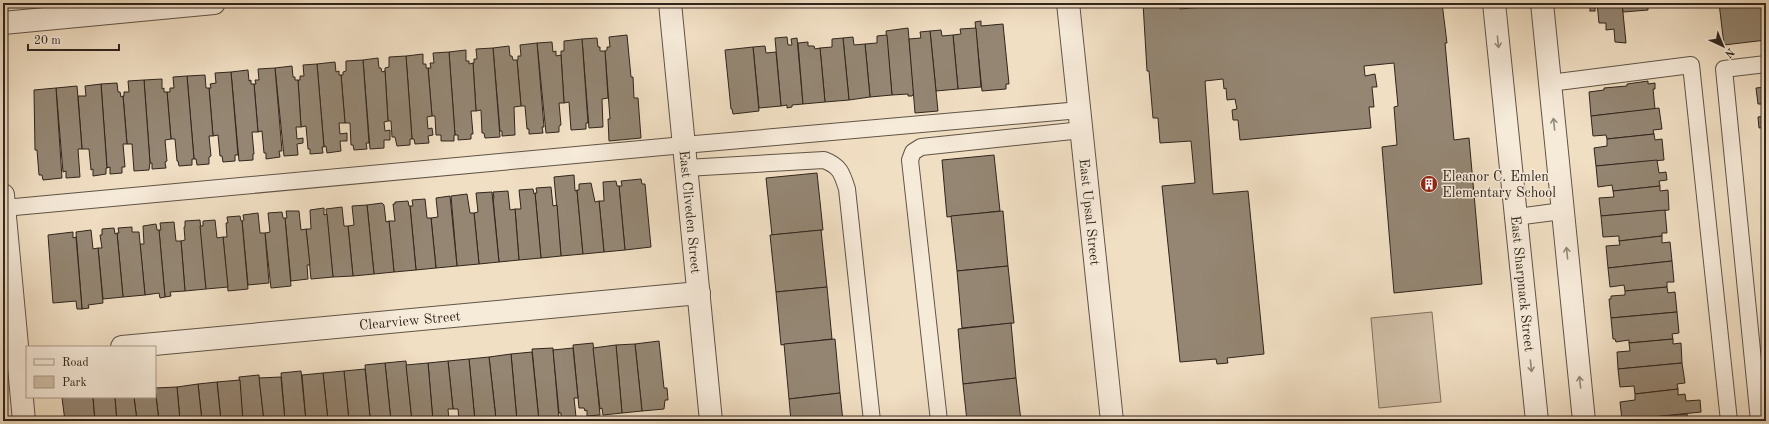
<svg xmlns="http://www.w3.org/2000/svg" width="1769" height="424" viewBox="0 0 1769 424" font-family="'Old Standard TT',serif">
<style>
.green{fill:#d0bfa7;stroke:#807262}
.building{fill:#948673;stroke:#30251c}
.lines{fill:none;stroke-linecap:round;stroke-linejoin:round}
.service-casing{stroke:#605446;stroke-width:18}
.minor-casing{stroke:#605446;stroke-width:24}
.tertiary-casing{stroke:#605446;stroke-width:24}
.service{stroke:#f6ead9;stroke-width:16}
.minor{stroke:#f6ead9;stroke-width:22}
.tertiary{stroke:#f6ead9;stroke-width:22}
.oneway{stroke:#93887a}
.labels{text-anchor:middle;stroke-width:3;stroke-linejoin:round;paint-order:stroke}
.poi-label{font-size:14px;fill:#30251c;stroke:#f6ead9;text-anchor:start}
.street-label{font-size:14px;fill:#30251c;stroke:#f6ead9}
</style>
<rect width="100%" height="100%" fill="#f1dfc4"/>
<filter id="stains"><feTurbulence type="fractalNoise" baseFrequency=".005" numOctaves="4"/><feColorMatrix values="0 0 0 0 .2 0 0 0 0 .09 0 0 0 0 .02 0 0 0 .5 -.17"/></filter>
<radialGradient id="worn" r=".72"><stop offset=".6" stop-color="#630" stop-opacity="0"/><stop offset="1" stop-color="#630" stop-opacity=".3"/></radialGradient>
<path class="green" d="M1432 312 1441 402 1379 408 1371 318Z"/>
<g class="building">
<path d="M1143 3H1180V9L1244 3H1442L1447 43H1445L1454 140 1469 138 1482 284 1394 293 1382 147 1397 145 1394 107 1398 106 1394 63 1364 66 1365 76 1375 74 1377 87H1372L1374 107H1369L1371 128 1240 140 1238 120H1233L1232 110 1237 109 1235 99 1227 100 1226 88 1224 89 1223 79 1205 81 1213 194 1248 191 1264 354 1227 358 1228 363 1217 364 1216 359 1180 362 1162 186 1195 183 1191 141 1160 143 1158 118H1153L1149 71H1147Z"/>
<rect x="1590" y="3" width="5" height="8"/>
<path d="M1597 3H1622L1626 43 1615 42 1614 29 1606 30V23H1599Z"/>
<path d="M1622 3H1648V10L1623 12Z"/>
<path d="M1719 3H1766V40L1724 45Z"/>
<path d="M981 21V26L1003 24 1009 84H1006V89L982 91 975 22Z"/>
<path d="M908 28 914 93 912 96H908V94L892 95 886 31Z"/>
<path d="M976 28 981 87 958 89 953 35 961 34 960 29Z"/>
<path d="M941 30 942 36 953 35 958 89 936 91 930 31Z"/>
<path d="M930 31 938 111 915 113 909 39 921 38 920 32Z"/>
<path d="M627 35 631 77H633L634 98H638L641 138 609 141 608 119H610L605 51 607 50V47H610L609 37Z"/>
<path d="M887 35 892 95 870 97 865 44 877 43V36Z"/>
<path d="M787 37 788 45H792L791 39 797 38 803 104 792 105V107L787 108V105L781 106 775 38Z"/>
<path d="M853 37 854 45 865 44 870 97 849 100 843 38Z"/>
<path d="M597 38 598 47H600V51H605L608 98 602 99 603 127 589 128 582 39Z"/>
<path d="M843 38 849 100 825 102 820 48 832 47V39Z"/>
<path d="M582 39 588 123H586V129L571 130 569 102 564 103 561 55V51H564V41Z"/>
<path d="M552 42 553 52 556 51V56L561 55 564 103H559L561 125 559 126V132L546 133 537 43Z"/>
<path d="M808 42V46H814L815 49 820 48 825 102 803 104 798 43Z"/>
<path d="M537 43 544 127H542L543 133 529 134V129H527L525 106H521L517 60H518V56H521L520 45Z"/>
<path d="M509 46 510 56H512L513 60H517L521 106 514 107 515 135 502 136V131H500L493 48Z"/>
<path d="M765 46 766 53 776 52 781 106 759 108 753 47Z"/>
<path d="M753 47 759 111 733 114 732 109H731L725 50Z"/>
<path d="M493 48 500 137 485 138 484 133H482L481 110 476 111 473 63H474V59H477L476 49Z"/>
<path d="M466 50V61H469V64L473 63 476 111H471L473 134H471V139L458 140V135H455L449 52Z"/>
<path d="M449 52 455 135H454V141H441V135H436L435 116H432L428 68H431L430 63H434L433 53Z"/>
<path d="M423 54V64H426V68H428L432 116 427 117 428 129 432 128 433 135 428 136 429 143 415 144 414 139H412L406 56Z"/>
<path d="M406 56 412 139H410V145L397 146 395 137H392L391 121H388L385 71V68L389 67V57Z"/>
<path d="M378 58 379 68H381L382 72 385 71 388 121 384 122 385 131 390 130V140H384V148L370 149 363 60Z"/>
<path d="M363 60 369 143H366L367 149 354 150 353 145H351L350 123H345L341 75H343V72L346 71V61Z"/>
<path d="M335 62 336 72 339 71V75H341L345 123H339L340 134 347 133V141H340L341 151 327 153 326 146 324 147 317 64Z"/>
<path d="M317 64 324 147H322L323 153 310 154V149H308L306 126 301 127 298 80H300V76H304L303 65Z"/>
<path d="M292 66 293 77H295V80H298L301 127H296L297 139 303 138V143L297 144 298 155 284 156 275 68Z"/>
<path d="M275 68 282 151H279L280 157 266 159V153H264L262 131 258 132 254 84H256L255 80H259L258 69Z"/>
<path d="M248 70 249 81 251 80V84H254L258 132H252L254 154H253V160L239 161 231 72Z"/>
<path d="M231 72 238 155H235V161L223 162 222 156H220L218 135 213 136 209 88H211L210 84 216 83 215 73Z"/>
<path d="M205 75 206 88H209L213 136H209L211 156 209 157V164L197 165 196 159H194L187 76Z"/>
<path d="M187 76 194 159H192V165L179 166 178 161H177L175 139H171L167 92H170V88H174L173 77Z"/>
<path d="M162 79V89L164 88V92H167L171 139 165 140 167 161 165 162 166 168 152 169V163H150L144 80Z"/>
<path d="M144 80 150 163 149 170 134 171 132 144H127L123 96H124V92H129L128 81Z"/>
<path d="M1648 81V84L1655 83V89H1653L1655 109 1591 116 1589 92 1604 90V88L1627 86V84Z"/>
<path d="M117 83 118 92H120L121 97 123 96 127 144H123L125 167H122V173L110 174V167L107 168 101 84Z"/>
<path d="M101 84 107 168H106V174L93 176V169L91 170 89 149H82L78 96H86L85 86Z"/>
<path d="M77 86 82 149H78L80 177 66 178V171L63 172 56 88Z"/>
<path d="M1766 87V104H1758L1756 88Z"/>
<path d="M56 88 62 178 43 180 42 175H39L37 150H35L34 90Z"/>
<path d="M1659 108 1662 129 1653 130 1654 134 1607 139 1606 135 1593 136 1591 116Z"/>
<path d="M1766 116V127L1759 128 1758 117Z"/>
<path d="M1654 134 1655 140 1662 139 1664 160 1596 166 1594 148 1607 146V139Z"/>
<path d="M994 155 1000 211 947 217 942 160Z"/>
<path d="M1657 160 1659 173 1666 172 1667 180 1659 181 1660 186 1613 191 1612 185 1598 187 1596 166Z"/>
<path d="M817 173 823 230 772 235 766 178Z"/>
<path d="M574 175 575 191 577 190 583 254 561 256 554 177Z"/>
<path d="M641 179 642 184H645L651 247 625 250 619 186H622L621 181Z"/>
<path d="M616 181 617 186H619L625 250 604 252 599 201H604L603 182Z"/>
<path d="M591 183 595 202 599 201 604 252 583 254 577 190H579V184Z"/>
<path d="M1660 186V191L1668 190 1669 210 1601 216 1599 198 1614 197 1613 191Z"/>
<path d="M551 187 553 206 557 205 561 256 541 258 535 193H537L536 188Z"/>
<path d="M533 189 534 194 535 193 541 258 519 260 515 209H521L519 190Z"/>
<path d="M508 191 510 210 515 209 519 260 499 262 493 198H494L493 192Z"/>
<path d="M492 192 499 262 479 264 474 213 478 212 476 193Z"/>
<path d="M467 194 470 213H474L479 264 457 266 451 196Z"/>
<path d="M450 196 457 266 436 268 431 218 438 217 436 198Z"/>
<path d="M425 199 427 218H431L436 268 416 270 410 206H413L412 200Z"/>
<path d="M408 201 409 206H410L416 270 394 272 389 221H395L393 204H395V202Z"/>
<path d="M382 203 384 205 386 222 389 221 394 272 374 274 367 205Z"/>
<path d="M367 205 374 274 353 276 348 226 354 225 352 206Z"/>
<path d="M342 207 344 226H348L353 276 333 277 326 209Z"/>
<path d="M324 208V215L327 214 333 277 311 279 306 229H311L310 210Z"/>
<path d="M1665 210 1667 233H1662V236L1619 241V236L1603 237 1601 216Z"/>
<path d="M286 211H299L301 230 306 229 310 265H307L308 279 291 281 285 218H287Z"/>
<path d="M1003 211 1008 266 957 271 951 216Z"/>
<path d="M282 212 283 218H285L291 286 271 288 265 233 270 232 268 213Z"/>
<path d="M258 213 260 233H265L269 283 248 285 242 221 244 220 243 215Z"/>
<path d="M240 216 241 221H242L248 289 228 291 223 237H227L226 223H228L227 217Z"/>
<path d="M200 220 206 289 185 291 181 241 185 240 184 227H185V221Z"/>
<path d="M215 220 217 238 223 237 228 287 206 289 200 226H203V221Z"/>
<path d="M174 222 176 241H181L185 291 170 292 171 296 165 297 159 230H161L160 223Z"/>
<path d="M156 224 157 230H159L165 297 160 298 159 293 145 295 140 244H144L143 226Z"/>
<path d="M132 227V232H139L145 295 123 297 117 233H119L118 228Z"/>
<path d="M114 228 115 234 117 233 123 297 103 299 98 248H102L100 235H102V229Z"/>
<path d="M91 230 93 249 98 248 103 303 88 305 89 308 82 309 76 232Z"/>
<path d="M821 230 827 287 776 292 770 235Z"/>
<path d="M73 232V238L76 237 82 309H77L76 301 53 303 48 235Z"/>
<path d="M1662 236V243L1670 242 1672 261 1608 268 1606 246 1620 245 1619 241Z"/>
<path d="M1672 261 1674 282H1667V287L1625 291 1624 285 1610 287 1608 268Z"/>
<path d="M1008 266 1014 323 962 328 957 271Z"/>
<path d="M827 287 832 339 781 345 776 292Z"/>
<path d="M1667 287 1668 293 1675 292 1677 312 1611 318 1609 299H1611V296L1625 295V291Z"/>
<path d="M1677 312 1679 333 1672 334 1673 339 1629 343V340L1616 342 1615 339H1613L1611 318Z"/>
<path d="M1011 323 1016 378 963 384 958 329Z"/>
<path d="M835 339 840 393 789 399 784 344Z"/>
<path d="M1673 339V344L1681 343 1682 363 1618 369 1617 352 1630 351 1629 343Z"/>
<path d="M659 341 664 388H667L668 400H665L664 409 642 411 635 344Z"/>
<path d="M593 343 600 415 587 416V410L585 411 584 408H579L573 345Z"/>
<path d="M635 344 642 411 622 413 616 345Z"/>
<path d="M616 345 622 413 603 415 602 408 600 409 593 348Z"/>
<path d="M553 348 559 419 539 421 532 349Z"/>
<path d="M573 348 578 398H574L576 417 561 418V413H559L553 350Z"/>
<path d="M532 352 539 421H517L511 354Z"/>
<path d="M511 354 517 421H502L501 419H496L489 357Z"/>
<path d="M489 357 496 419 490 420V421H475L469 359Z"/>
<path d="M469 359 475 421H459L458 409H453L448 361Z"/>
<path d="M406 361 412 421H391L385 363Z"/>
<path d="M448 361 453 409H448L449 421H433L428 363Z"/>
<path d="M385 363 391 421H374L373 417H370L365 365Z"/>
<path d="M428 363 433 421H412L406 365Z"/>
<path d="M1682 363 1685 383 1677 384 1678 389 1635 394 1634 386 1620 387 1618 369Z"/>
<path d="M365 369 370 417 364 418 365 421H349L344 371Z"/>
<path d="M301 371 306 421H285L281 373Z"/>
<path d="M344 371 349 421H328L323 373Z"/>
<path d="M323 373 328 421H306L302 375Z"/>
<path d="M259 375 264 421H243L239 377Z"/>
<path d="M281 377 285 421H264L259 378Z"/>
<path d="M1016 378 1021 421H967L963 384Z"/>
<path d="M240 380 243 421H221L217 382Z"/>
<path d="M217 382 221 421H202L198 384Z"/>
<path d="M198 384 202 421H180L177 387Z"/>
<path d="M177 387 180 421H159L155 388Z"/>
<path d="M155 388 159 421H137L134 397H155Z"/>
<path d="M1678 389V395L1685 394 1686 401 1700 400 1701 412 1622 420 1620 402 1635 400V394Z"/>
<path d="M840 393 843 421H791L789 399Z"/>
<path d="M72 397H93L95 421H65L62 398Z"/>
<path d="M93 397H115L117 421H95Z"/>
<path d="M115 397H134L137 421H117Z"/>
<path d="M1687 414 1688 421H1622V420Z"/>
</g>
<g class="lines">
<defs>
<g id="service">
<path d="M1550 83 1691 65 1729 421"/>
<path d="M686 168 824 160C840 166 842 173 847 189L872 421"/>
<path d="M4 208 684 145 1080 110"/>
<path d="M1516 217 1562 211"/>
<path d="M939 421 910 160 913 152 921 147 1082 130"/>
<path d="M1759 421 1724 69 1766 64"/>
</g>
<g id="minor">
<path id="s1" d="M670 3 711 421"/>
<path id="s2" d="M1494 3 1537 421"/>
<path d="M1542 3 1584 421"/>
<path d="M3 195 24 421"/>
<path id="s3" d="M122 347 699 293"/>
</g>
<g id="tertiary">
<path id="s4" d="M1068 3 1112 421"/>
<path d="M3 23 214 3"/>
</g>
</defs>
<use href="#service" class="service-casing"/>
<use href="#minor" class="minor-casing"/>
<use href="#tertiary" class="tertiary-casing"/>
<use href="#service" class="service"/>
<use href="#minor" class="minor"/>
<use href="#tertiary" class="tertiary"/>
</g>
<defs><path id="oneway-shaft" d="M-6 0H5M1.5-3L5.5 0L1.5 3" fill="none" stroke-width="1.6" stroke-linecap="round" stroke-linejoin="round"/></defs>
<g class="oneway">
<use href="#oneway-shaft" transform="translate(1498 42) rotate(84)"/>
<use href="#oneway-shaft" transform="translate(1554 124) rotate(-96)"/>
<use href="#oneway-shaft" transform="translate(1567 253) rotate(-96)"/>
<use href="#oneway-shaft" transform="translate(1531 366) rotate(84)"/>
<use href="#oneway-shaft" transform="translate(1580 382) rotate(-96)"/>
</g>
<defs>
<symbol id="building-disc" viewBox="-11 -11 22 22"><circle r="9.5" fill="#8f2418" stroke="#f6ead9"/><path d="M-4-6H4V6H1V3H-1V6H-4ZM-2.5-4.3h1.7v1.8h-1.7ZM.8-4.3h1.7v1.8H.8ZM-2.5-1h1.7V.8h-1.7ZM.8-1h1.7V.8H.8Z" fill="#fff"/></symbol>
</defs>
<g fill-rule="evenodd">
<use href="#building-disc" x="1419" y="174" width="20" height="20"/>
</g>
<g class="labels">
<g class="poi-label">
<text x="1442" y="181">Eleanor C. Emlen<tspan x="1442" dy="16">Elementary School</tspan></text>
</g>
<g class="street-label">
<text dy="5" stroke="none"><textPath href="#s1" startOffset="210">East Cliveden Street</textPath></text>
<text dy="5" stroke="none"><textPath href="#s4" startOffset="210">East Upsal Street</textPath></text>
<text dy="5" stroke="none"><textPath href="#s2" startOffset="282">East Sharpnack Street</textPath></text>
<text dy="5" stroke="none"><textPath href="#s3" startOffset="289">Clearview Street</textPath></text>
</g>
</g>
<rect width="1769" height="424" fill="none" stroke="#f1dfc4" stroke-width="16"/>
<rect x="4" y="4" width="1761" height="416" fill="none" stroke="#30251c" stroke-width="2"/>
<rect x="8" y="8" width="1753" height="408" fill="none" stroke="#30251c"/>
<rect x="26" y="346" width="130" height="52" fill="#f6ead9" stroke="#a79b8d"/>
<rect x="34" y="359" width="20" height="6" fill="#f6ead9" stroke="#a79b8d"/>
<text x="62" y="366" font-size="12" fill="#30251c">Road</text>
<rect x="34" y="376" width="20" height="12" fill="#d0bfa7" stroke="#a79b8d"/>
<text x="62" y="386" font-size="12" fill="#30251c">Park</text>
<g transform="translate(1723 46) rotate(136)" stroke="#f6ead9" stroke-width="3" paint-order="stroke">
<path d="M0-3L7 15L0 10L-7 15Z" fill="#30251c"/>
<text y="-6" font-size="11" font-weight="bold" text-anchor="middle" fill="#30251c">N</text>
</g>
<path d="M28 44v6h91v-6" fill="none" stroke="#30251c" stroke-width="2"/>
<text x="34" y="44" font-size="12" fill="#30251c" stroke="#f6ead9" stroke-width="3" paint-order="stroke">20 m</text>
<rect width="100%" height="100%" filter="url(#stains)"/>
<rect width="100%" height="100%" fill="url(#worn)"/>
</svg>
